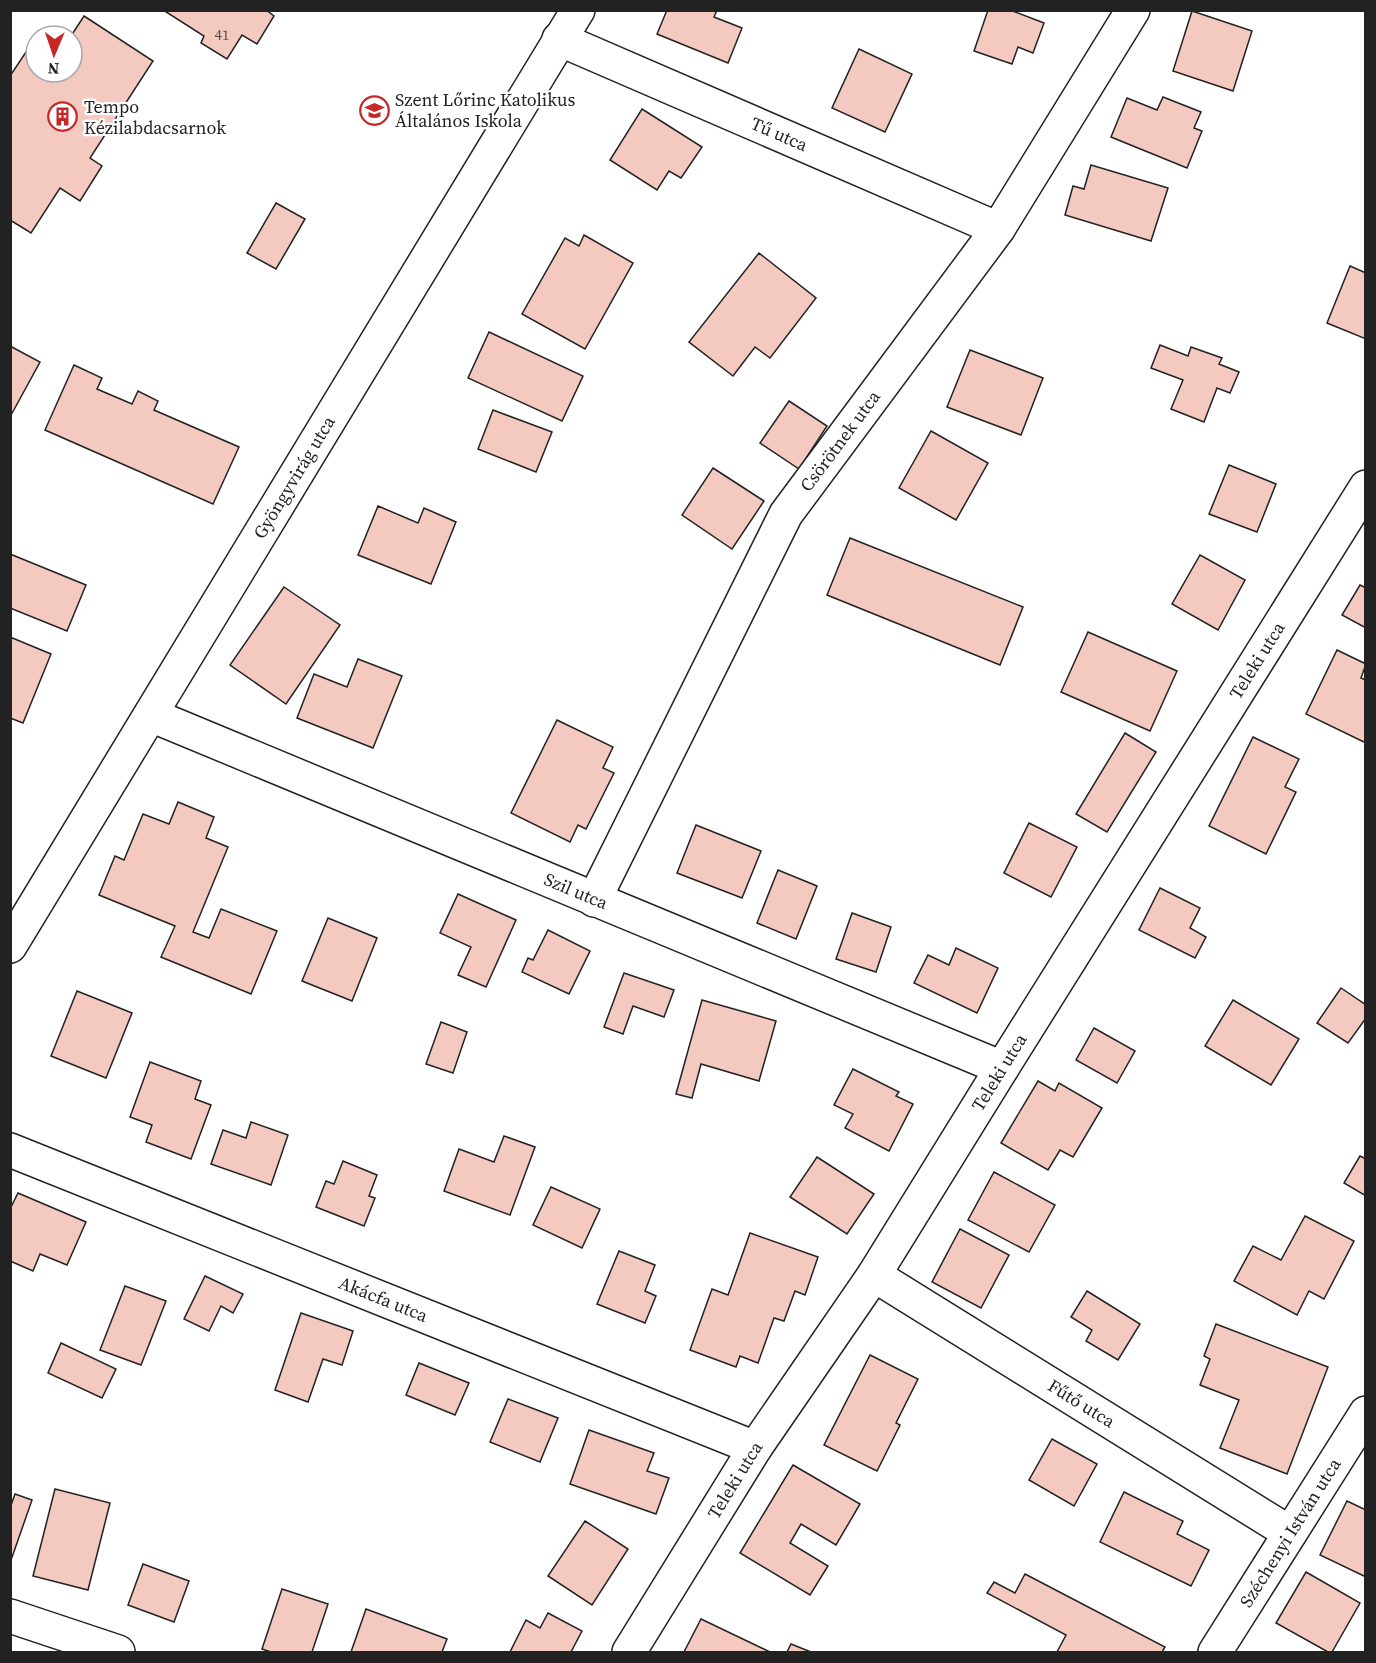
<svg xmlns="http://www.w3.org/2000/svg" width="1376" height="1663" viewBox="0 0 1376 1663" font-family="'Source Serif 4',serif">
<style>
.building{fill:#f3c9c0;stroke:#222;stroke-width:1.5}
.lines{fill:none;stroke-linecap:round;stroke-linejoin:round}
.minor-casing{stroke:#222;stroke-width:36}
.minor{stroke:#fff;stroke-width:33}
.labels{text-anchor:middle;stroke-width:4.5;stroke-linejoin:round;paint-order:stroke}
.number-label{font-size:15px;fill:#564c4a}
.poi-label{font-size:18px;fill:#222;stroke:#fff;text-anchor:start}
.street-label{font-size:18px;fill:#222;stroke:#fff}
</style>
<rect width="100%" height="100%" fill="#fff"/>
<g class="building">
<path d="M163 10H266L274 16 257 44 242 35 227 59 201 43 204 36Z"/>
<path d="M667 10H717L714 17 742 28 728 63 657 34Z"/>
<path d="M988 10H1010L1044 23 1033 53 1018 47 1012 64 974 51Z"/>
<path d="M1192 11 1252 31 1233 91 1173 71Z"/>
<path d="M84 16 153 61 90 158 102 166 80 201 60 188 31 233 10 220V76L36 37V72H72L71 36Z"/>
<path d="M859 49 912 74 885 132 832 108Z"/>
<path d="M1163 97 1201 112 1194 128 1202 131 1187 168 1111 137 1127 98 1157 110Z"/>
<path d="M642 109 702 147 681 178 669 171 657 190 610 160Z"/>
<path d="M1091 165 1168 188 1151 241 1065 215 1073 186 1084 189Z"/>
<path d="M276 203 305 219 276 269 247 253Z"/>
<path d="M584 235 633 263 585 349 522 314 565 238 579 246Z"/>
<path d="M759 253 816 298 770 358 755 347 733 376 689 342Z"/>
<path d="M1350 266 1366 273V339L1327 323Z"/>
<path d="M489 332 583 376 562 421 468 378Z"/>
<path d="M1160 345 1188 356 1191 347 1222 358 1219 364 1239 372 1230 393 1217 388 1204 422 1171 409 1183 380 1151 368Z"/>
<path d="M10 346 40 362 10 417Z"/>
<path d="M970 350 1043 378 1021 435 947 407Z"/>
<path d="M74 365 102 378 97 389 132 404 138 391 158 401 154 410 239 447 213 504 45 430Z"/>
<path d="M789 401 827 426 799 469 760 443Z"/>
<path d="M493 410 552 432 536 472 478 449Z"/>
<path d="M931 431 988 463 956 520 899 488Z"/>
<path d="M1229 465 1276 484 1257 532 1209 514Z"/>
<path d="M713 468 764 501 732 549 682 515Z"/>
<path d="M378 506 418 523 424 508 456 522 431 584 358 555Z"/>
<path d="M850 538 1023 607 1000 665 827 595Z"/>
<path d="M10 554 86 585 67 631 10 608Z"/>
<path d="M1200 555 1245 580 1218 630 1172 604Z"/>
<path d="M1360 585 1366 588V628L1342 615Z"/>
<path d="M284 587 340 625 286 704 230 665Z"/>
<path d="M1088 632 1177 671 1150 731 1061 692Z"/>
<path d="M10 637 51 654 23 723 10 718Z"/>
<path d="M1337 650 1366 664 1361 678 1366 680V743L1306 714Z"/>
<path d="M358 659 402 676 373 748 297 718 314 674 347 687Z"/>
<path d="M557 720 613 747 603 768 614 773 586 829 578 825 570 842 511 813Z"/>
<path d="M1125 733 1156 752 1107 832 1076 814Z"/>
<path d="M1253 737 1299 759 1285 787 1296 792 1266 854 1209 826Z"/>
<path d="M178 802 214 817 206 838 228 847 193 932 209 938 221 909 277 931 251 994 161 957 175 926 99 895 115 856 124 860 143 814 169 824Z"/>
<path d="M1029 823 1077 847 1051 897 1004 873Z"/>
<path d="M696 825 761 851 742 898 677 873Z"/>
<path d="M778 870 817 886 796 939 757 923Z"/>
<path d="M1160 888 1200 908 1190 928 1206 937 1195 958 1139 930Z"/>
<path d="M458 894 516 920 486 987 458 975 471 947 440 933Z"/>
<path d="M852 913 891 927 876 972 836 959Z"/>
<path d="M328 918 377 938 352 1001 302 981Z"/>
<path d="M548 930 590 951 569 994 522 972 528 958 533 960Z"/>
<path d="M956 948 998 968 977 1013 914 983 928 955 949 965Z"/>
<path d="M624 973 674 990 664 1017 633 1006 623 1034 604 1027Z"/>
<path d="M1341 988 1366 1005V1018L1348 1043 1317 1023Z"/>
<path d="M77 991 132 1013 106 1078 51 1056Z"/>
<path d="M702 1000 776 1021 759 1081 701 1064 692 1098 676 1094Z"/>
<path d="M1233 1000 1299 1039 1271 1085 1205 1046Z"/>
<path d="M441 1022 467 1032 453 1073 426 1064Z"/>
<path d="M1094 1028 1135 1051 1117 1083 1076 1060Z"/>
<path d="M150 1062 201 1081 195 1099 211 1105 191 1159 146 1142 152 1125 130 1117Z"/>
<path d="M853 1069 899 1092 896 1096 913 1104 889 1151 845 1128 853 1114 834 1105Z"/>
<path d="M1038 1081 1055 1091 1059 1083 1102 1108 1073 1157 1060 1150 1048 1170 1001 1143Z"/>
<path d="M251 1122 288 1135 271 1185 211 1164 223 1130 246 1138Z"/>
<path d="M504 1136 535 1147 510 1215 444 1191 459 1149 494 1162Z"/>
<path d="M1360 1156 1366 1159V1196L1344 1183Z"/>
<path d="M817 1157 874 1194 847 1234 790 1197Z"/>
<path d="M343 1161 377 1175 369 1196 375 1198 364 1226 316 1207 326 1181 334 1184Z"/>
<path d="M994 1172 1055 1205 1029 1252 968 1220Z"/>
<path d="M551 1187 600 1209 582 1248 533 1225Z"/>
<path d="M18 1193 86 1222 67 1265 40 1254 33 1271 10 1261V1209Z"/>
<path d="M1305 1216 1354 1241 1324 1299 1309 1291 1297 1315 1234 1281 1253 1246 1281 1260Z"/>
<path d="M960 1229 1009 1255 981 1308 932 1282Z"/>
<path d="M750 1233 818 1257 805 1295 795 1291 784 1321 774 1318 758 1363 740 1356 736 1367 690 1350 712 1289 728 1295Z"/>
<path d="M619 1251 655 1265 645 1291 656 1296 645 1323 597 1304Z"/>
<path d="M205 1276 243 1294 233 1313 221 1306 209 1331 184 1319Z"/>
<path d="M125 1286 166 1301 141 1365 100 1350Z"/>
<path d="M1087 1291 1140 1324 1118 1360 1086 1341 1092 1330 1071 1317Z"/>
<path d="M301 1313 353 1331 342 1365 323 1359 308 1402 275 1390Z"/>
<path d="M1216 1324 1328 1367 1287 1474 1220 1448 1239 1400 1200 1385 1210 1359 1204 1356Z"/>
<path d="M61 1343 116 1369 102 1398 48 1373Z"/>
<path d="M870 1355 918 1379 896 1423 900 1425 877 1471 824 1445Z"/>
<path d="M419 1363 469 1383 455 1415 406 1395Z"/>
<path d="M508 1399 558 1418 540 1462 490 1442Z"/>
<path d="M589 1430 654 1453 647 1471 669 1478 656 1514 570 1484Z"/>
<path d="M1052 1439 1097 1464 1074 1506 1029 1480Z"/>
<path d="M793 1465 860 1504 836 1545 801 1524 790 1543 828 1566 810 1595 740 1553Z"/>
<path d="M55 1489 110 1503 88 1590 33 1576Z"/>
<path d="M1124 1492 1183 1521 1177 1534 1209 1550 1191 1586 1100 1542Z"/>
<path d="M15 1494 32 1500 10 1563V1508Z"/>
<path d="M1347 1501 1366 1510V1577L1320 1555Z"/>
<path d="M585 1521 628 1549 592 1605 548 1576Z"/>
<path d="M143 1564 189 1581 174 1622 128 1605Z"/>
<path d="M1306 1572 1360 1603 1332 1652H1328L1276 1623Z"/>
<path d="M1025 1574 1165 1647 1162 1652H1057L1066 1635 987 1593 994 1582 1015 1593Z"/>
<path d="M282 1589 328 1604 312 1652H271L262 1649Z"/>
<path d="M366 1609 447 1639 442 1652H351Z"/>
<path d="M548 1613 582 1631 571 1652H572H510L526 1620 540 1628Z"/>
<path d="M701 1619 770 1652H684Z"/>
<path d="M791 1644 811 1652H787Z"/>
</g>
<g class="lines">
<defs>
<g id="minor">
<path id="s1" d="M559 39 998 229"/>
<path id="s2" d="M151 715 1002 1068"/>
<path id="s3" d="M594 900 786 514 998 229 1133 10"/>
<path id="s4" d="M10 946 578 10"/>
<path id="s5" d="M10 1150 755 1448"/>
<path id="s6" d="M874 1275 1290 1533"/>
<path d="M10 1616 118 1652"/>
<path id="s7" d="M629 1652 755 1448 874 1275 1002 1068 1366 487"/>
<path id="s8" d="M1215 1652 1366 1413"/>
</g>
</defs>
<use href="#minor" class="minor-casing"/>
<use href="#minor" class="minor"/>
</g>
<defs>
<symbol id="school-ring" viewBox="-11 -11 22 22"><circle r="9.5" fill="#fff" stroke="#c62828" stroke-width="1.5"/><path d="M0-5L7-2L0 1L-7-2ZM-4 1L0 2.5L4 1V4Q0 6-4 4Z" fill="#c62828"/></symbol>
<symbol id="building-ring" viewBox="-11 -11 22 22"><circle r="9.5" fill="#fff" stroke="#c62828" stroke-width="1.5"/><path d="M-4-6H4V6H1V3H-1V6H-4ZM-2.5-4.3h1.7v1.8h-1.7ZM.8-4.3h1.7v1.8H.8ZM-2.5-1h1.7V.8h-1.7ZM.8-1h1.7V.8H.8Z" fill="#c62828"/></symbol>
</defs>
<g fill-rule="evenodd">
<use href="#school-ring" x="358" y="94" width="33" height="33"/>
<use href="#building-ring" x="46" y="100" width="33" height="33"/>
</g>
<g class="labels">
<g class="number-label">
<text x="222" y="40">41</text>
</g>
<g class="poi-label">
<text x="395" y="106">Szent Lőrinc Katolikus<tspan x="395" dy="21">Általános Iskola</tspan></text>
<text x="84" y="113">Tempo<tspan x="84" dy="21">Kézilabdacsarnok</tspan></text>
</g>
<g class="street-label">
<text dy="6" stroke="none"><textPath href="#s1" startOffset="240">Tű utca</textPath></text>
<text dy="6" stroke="none"><textPath href="#s3" startOffset="522">Csörötnek utca</textPath></text>
<text dy="6" stroke="none"><textPath href="#s4" startOffset="548">Gyöngyvirág utca</textPath></text>
<text dy="6" stroke="none"><textPath href="#s7" startOffset="1174">Teleki utca</textPath></text>
<text dy="6" stroke="none"><textPath href="#s2" startOffset="460">Szil utca</textPath></text>
<text dy="6" stroke="none"><textPath href="#s7" startOffset="688">Teleki utca</textPath></text>
<text dy="6" stroke="none"><textPath href="#s5" startOffset="402">Akácfa utca</textPath></text>
<text dy="6" stroke="none"><textPath href="#s6" startOffset="244">Fűtő utca</textPath></text>
<text dy="6" stroke="none"><textPath href="#s7" startOffset="202">Teleki utca</textPath></text>
<text dy="6" stroke="none"><textPath href="#s8" startOffset="141">Széchenyi István utca</textPath></text>
</g>
</g>
<rect width="1376" height="1663" fill="none" stroke="#222222" stroke-width="24"/>
<g transform="translate(54 54) rotate(182)"><circle r="28" fill="#ffffff" stroke="#a7a7a7" stroke-width="1.5"/>
<path d="M0-4.5L10 22L0 15L-10 22Z" fill="#c62828"/>
<text y="-9" font-size="16" font-weight="bold" text-anchor="middle" fill="#222222">N</text>
</g>
</svg>
